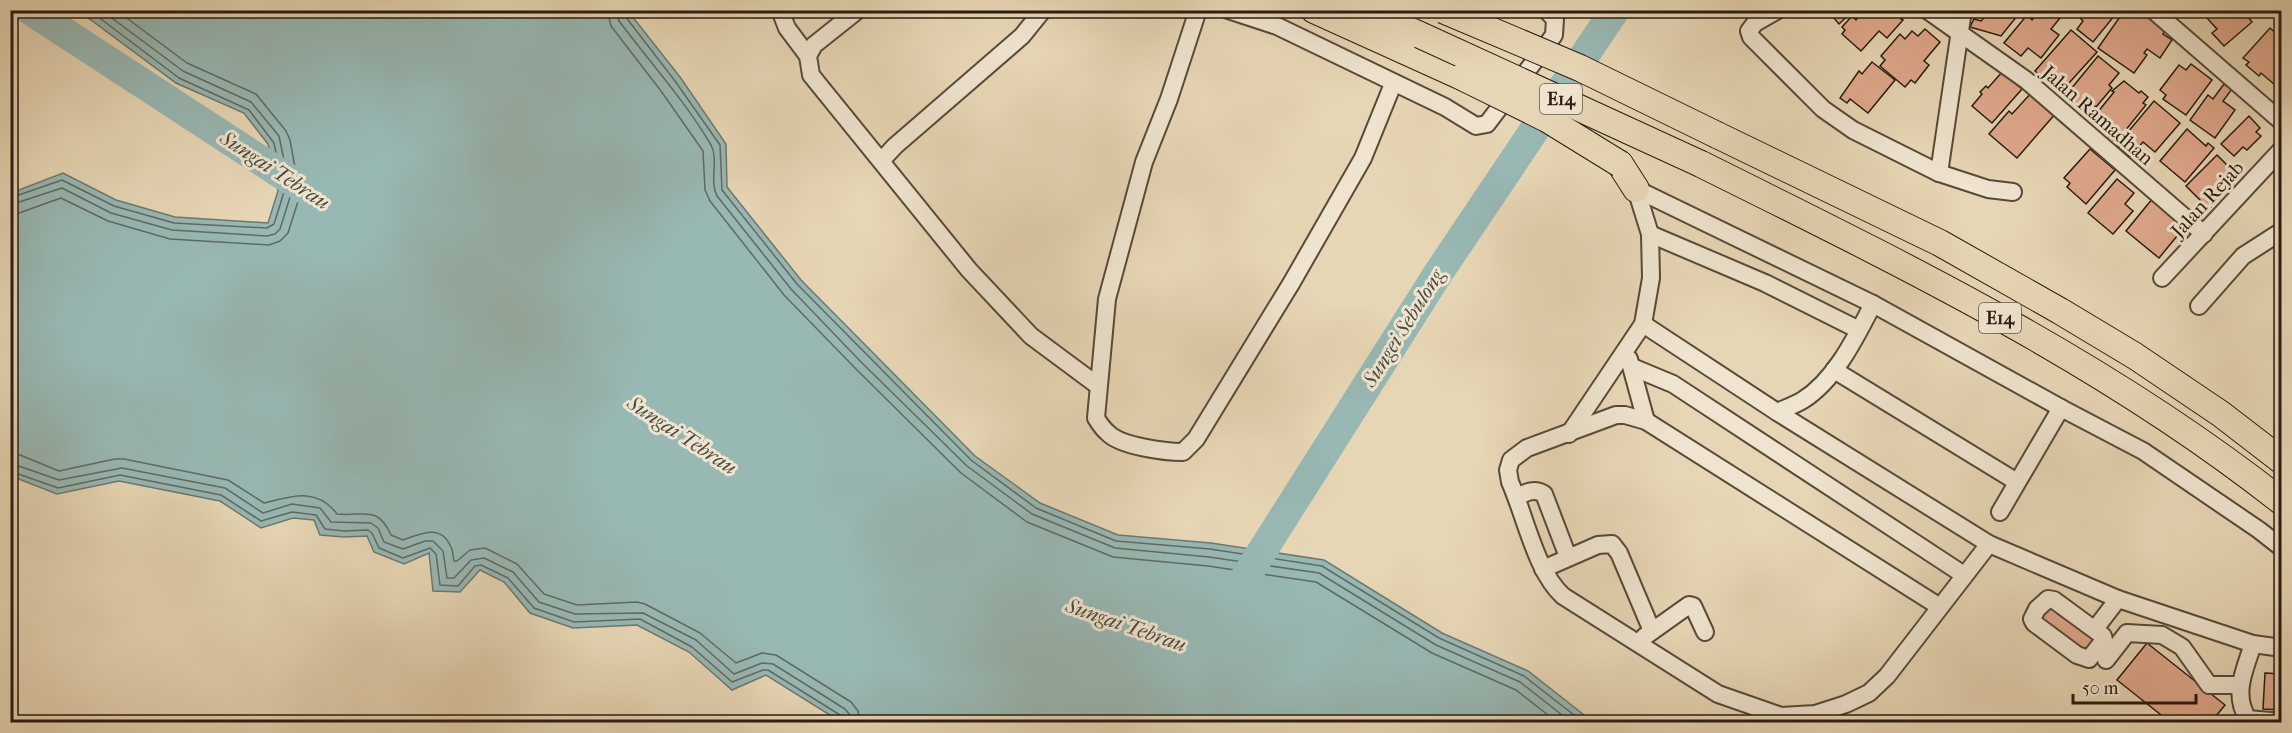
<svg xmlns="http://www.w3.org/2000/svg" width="2292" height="733" viewBox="0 0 2292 733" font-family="'IM FELL French Canon',serif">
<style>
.water{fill:#98b8b4;stroke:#6c7972;stroke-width:1.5}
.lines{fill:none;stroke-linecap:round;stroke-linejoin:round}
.shore{stroke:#606a62;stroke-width:1.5}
.river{stroke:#98b8b4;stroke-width:30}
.building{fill:#e0a98d;stroke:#291b10;stroke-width:1.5}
.minor-casing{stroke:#584a39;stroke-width:20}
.highway-casing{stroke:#291b10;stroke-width:28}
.minor{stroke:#efe4cf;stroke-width:16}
.highway{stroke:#e7d6b5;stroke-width:26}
.highway-bridge-casing{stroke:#291b10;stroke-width:28;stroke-linecap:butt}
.highway-bridge{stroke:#e7d6b5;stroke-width:26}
.labels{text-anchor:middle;stroke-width:6;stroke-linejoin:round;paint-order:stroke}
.shield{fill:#efe4cf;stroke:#645749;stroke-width:1.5}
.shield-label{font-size:18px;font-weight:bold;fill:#291b10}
.street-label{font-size:20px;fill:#291b10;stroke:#efe4cf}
.water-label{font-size:21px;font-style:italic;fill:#4a4a41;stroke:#efe4cf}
</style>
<rect width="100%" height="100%" fill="#e7d6b5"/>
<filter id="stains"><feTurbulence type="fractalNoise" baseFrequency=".00333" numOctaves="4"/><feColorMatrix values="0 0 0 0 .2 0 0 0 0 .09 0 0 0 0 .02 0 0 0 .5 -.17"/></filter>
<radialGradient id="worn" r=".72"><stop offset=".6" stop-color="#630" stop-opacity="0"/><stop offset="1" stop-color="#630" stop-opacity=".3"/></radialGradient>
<path class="water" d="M79 11H628L680 77 726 144 727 187 801 280 975 456 1040 503 1118 535 1211 543 1324 560 1442 633 1528 671 1593 722H841L766 675 732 690 689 652 637 625 573 628 530 613 504 582 480 570 460 592 433 591 429 553 404 564 374 552 367 536 344 537 320 535 314 520 293 518 261 528 220 501 119 481 57 494 11 476V193L63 173 116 200 175 217 268 223 278 191 268 144 244 113 176 83Z"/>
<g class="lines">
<g class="shore">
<path d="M607 10 611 26 661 91 703 151 705 190 710 201 784 295 855 368 961 473 1027 522 1113 557 1208 566 1316 582 1432 653 1516 690 1557 722"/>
<path d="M616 10 619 21C649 61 686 102 711 145 719 160 709 181 717 196L791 289 861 362 967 466 1032 514 1115 548 1209 557 1319 573 1436 645 1520 682 1571 722"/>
<path d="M624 10 625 16 675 81 720 145 722 190 797 284 971 460 1036 508 1116 541 1210 549 1322 566 1439 638 1524 676 1583 722"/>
<path d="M10 198 62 180 114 206 174 223 267 228 274 224 284 192 274 143 249 110 179 78 89 10"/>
<path d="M10 205 62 188 111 213 172 230 267 236 275 234 280 229 291 194 279 136 251 102 183 71 101 10"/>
<path d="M10 214 19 213 61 198 108 221 170 239 269 245 280 241 288 233 300 195 290 140 286 131 256 94 187 63 116 10"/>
<path d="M10 454 20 455 59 471 115 459H124L228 480 264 503C292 496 317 487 337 514 363 517 377 504 391 535L403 540C420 534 441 523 451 547 453 551 453 557 454 561H457L470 550 485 548 517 564 544 594 577 605 637 602 645 604 700 633 736 663 762 653 776 655 851 702 858 711 860 722"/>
<path d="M10 463 59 480 122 468 225 488 263 513 292 504 320 508 331 522 371 523 378 528 384 542 403 549 425 541H433L443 551 447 578H454L471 560 484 558 513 572 539 602 575 614 643 613 696 640 734 674 762 663 773 664 845 709 850 715 851 722"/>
<path d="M10 471 58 488 120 475 221 495 261 521 292 512 316 515 325 529 344 531 368 530 372 533 379 548 403 558 430 548 436 554 440 585 458 586 475 566 481 565 508 578 534 608 574 622 640 619 692 647 732 682 763 670H768L840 715 843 722"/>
</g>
<g class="river">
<path d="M30 10 306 190"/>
<path d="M1240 586 1439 272 1615 10"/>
</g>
</g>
<g class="building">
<path d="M1827 10H1854L1839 24Z"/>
<path d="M1864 10H1906L1907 12 1901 19 1903 20 1887 38 1879 31 1861 51 1842 34 1845 30 1842 27 1852 16 1856 20Z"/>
<path d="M1982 10H2022L2001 36 1970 27 1974 19 1981 21 1987 14Z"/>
<path d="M2040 10 2049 15 2052 11 2060 18 2051 29 2059 35 2041 58 2028 48 2021 56 2004 43 2027 15 2032 20Z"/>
<path d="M2084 10H2119L2093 42 2077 29 2083 21 2079 17Z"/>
<path d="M2130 10 2145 12 2146 10 2168 27 2163 34 2172 40 2160 58 2147 49 2144 53 2147 55 2134 73 2098 48 2124 11 2128 13Z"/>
<path d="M2216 10H2229L2231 12 2242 10 2252 22 2224 46 2212 33 2217 29 2207 18Z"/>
<path d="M2270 28 2282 39V76L2274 84 2261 73 2259 76 2246 65 2249 62 2243 58Z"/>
<path d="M1925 29 1940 42 1924 61 1929 65 1915 83 1911 80 1905 87 1880 66 1885 60 1881 56 1900 34 1905 39 1912 31 1918 36Z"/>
<path d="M2071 30 2097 52 2060 93 2035 71Z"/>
<path d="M2098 56 2119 73 2109 85 2112 88 2096 107 2093 105 2087 113 2066 95Z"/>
<path d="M1872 62 1895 80 1868 113 1850 99 1847 103 1840 98 1859 71 1862 74Z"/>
<path d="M2191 64 2212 80 2186 115 2163 99 2166 95 2160 90 2179 65 2186 70Z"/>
<path d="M2002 72 2022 89 1992 123 1972 106 1982 94 1980 92 1986 86 1988 88Z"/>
<path d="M2124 81 2139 93 2141 91 2148 97 2143 103 2146 105 2116 142 2109 137 2113 131 2107 127 2106 129 2093 118 2114 92 2112 91Z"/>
<path d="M2224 84 2232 89 2223 101 2235 110 2215 138 2190 120 2208 95 2213 99Z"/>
<path d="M2032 92 2056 113 2017 158 1989 134 2009 111 2012 114Z"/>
<path d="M2154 101 2180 123 2155 152 2143 142 2130 157 2117 145Z"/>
<path d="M2249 116 2260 128 2256 132 2261 136 2247 150 2243 147 2234 156 2221 144Z"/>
<path d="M2187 129 2206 146 2208 143 2214 148 2185 182 2160 161Z"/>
<path d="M2090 149 2115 170 2086 204 2067 187 2070 183 2064 178Z"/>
<path d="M2217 155 2231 169 2225 175 2234 183 2209 209 2186 186Z"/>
<path d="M2117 179 2134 193 2125 204 2133 211 2113 234 2088 213Z"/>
<path d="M2153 198 2186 225 2159 258 2126 231Z"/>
<path d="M2050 601 2099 638 2086 655 2036 619Z"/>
<path d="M2147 643 2225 705 2211 722H2170L2117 680Z"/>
<path d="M2265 673 2282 674V710L2263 709Z"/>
</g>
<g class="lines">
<defs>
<g id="minor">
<path d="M780 10 787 28 808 56"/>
<path d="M858 10 814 45 808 56 811 75 969 270 1031 336 1097 385"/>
<path d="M1198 10 1169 99 1144 162 1107 299 1096 418C1099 423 1103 429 1108 433 1120 446 1165 452 1183 452L1196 439 1292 282 1363 158 1393 84"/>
<path d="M1228 10 1277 26 1445 107 1476 126 1487 124 1554 35 1555 19 1546 10"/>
<path d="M1778 10 1755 23 1749 31 1751 37 1823 109 1853 130 1939 173 1988 189 2013 192"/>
<path d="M1927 10 2026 80 2204 234"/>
<path d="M2153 10 2282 122"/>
<path d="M882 160 895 146 1022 36 1043 10"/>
<path d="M1939 173 1963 10"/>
<path d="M1636 189 1873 304 2061 408 2143 451 2259 530 2282 548"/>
<path d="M1650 234 1765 283 1859 330"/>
<path d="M2162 278 2282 149"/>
<path d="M2199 306 2243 256 2282 231"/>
<path d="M1643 324 1777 412 1989 544 2118 599 2253 644 2282 648"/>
<path d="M1629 359 1646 421"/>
<path d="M1632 367 1673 384 1964 575"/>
<path d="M1834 370 2017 482"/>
<path d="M1777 412C1786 408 1795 405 1803 400 1835 380 1856 337 1873 304"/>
<path d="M1569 434 1643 324 1651 278 1650 234 1636 189"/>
<path d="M1517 497C1527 492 1534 488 1544 494L1568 557"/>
<path d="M2000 512 2061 408"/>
<path d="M1543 569 1598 545 1612 544 1619 553 1652 631"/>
<path d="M2048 599 2054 600 2103 636 2104 640 2089 659 2077 655 2034 623 2032 619 2037 609Z"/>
<path d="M1940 607 1646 421 1625 415H1616L1527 448 1511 460 1508 470 1510 482C1525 515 1536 572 1563 596L1718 694 1781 716 1815 714 1846 704 1869 693 1887 676 1989 544"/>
<path d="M2095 629 2118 599"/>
<path d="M1644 637 1689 605 1693 606 1705 632"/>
<path d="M2253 644C2245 669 2232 694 2248 719L2281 722"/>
<path d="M2106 660 2127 633 2162 635 2182 647 2209 685H2239"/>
</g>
<g id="highway">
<path d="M1314 10 1462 77"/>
<path d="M1365 10 1420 35"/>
<path d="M1717 135 1940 243 2060 311 2135 356 2221 414 2282 461"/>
<path d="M1620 164 1636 189"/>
<path d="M1701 164C1902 264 2105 362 2282 502"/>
</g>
</defs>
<use href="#minor" class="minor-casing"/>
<use href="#highway" class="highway-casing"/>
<use href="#minor" class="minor"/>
<use href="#highway" class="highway"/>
<defs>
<g id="highway-bridge">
<path d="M1443 10 1580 68 1717 135"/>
<path d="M1420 35 1701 164"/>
<path d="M1462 77 1547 119 1620 164"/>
</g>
</defs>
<use href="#highway-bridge" class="highway-bridge-casing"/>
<use href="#highway-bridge" class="highway-bridge"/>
</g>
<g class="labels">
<g class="shield">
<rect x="1540" y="84" width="42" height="30" rx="4.5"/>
<rect x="1979" y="303" width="42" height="30" rx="4.5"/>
</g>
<g class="shield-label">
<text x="1561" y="105">E14</text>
<text x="2000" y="324">E14</text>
</g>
<g class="street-label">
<text transform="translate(2098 115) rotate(41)" y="7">Jalan Ramadhan</text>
<text transform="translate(2207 199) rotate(-47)" y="7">Jalan Rejab</text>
</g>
<g class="water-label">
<text transform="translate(275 170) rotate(33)" y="7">Sungai Tebrau</text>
<text transform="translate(1403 328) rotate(-58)" y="7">Sungei Sebulong</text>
<text transform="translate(682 435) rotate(33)" y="7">Sungai Tebrau</text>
<text transform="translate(1126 625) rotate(19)" y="7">Sungai Tebrau</text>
</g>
</g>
<rect width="2292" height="733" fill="none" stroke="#e7d6b5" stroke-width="36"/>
<rect x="12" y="12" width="2268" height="709" fill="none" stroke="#291b10" stroke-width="3"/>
<rect x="18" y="18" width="2256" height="697" fill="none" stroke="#291b10" stroke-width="1.5"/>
<path d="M2073 694v9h123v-9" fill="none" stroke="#291b10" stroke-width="3"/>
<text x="2082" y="694" font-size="18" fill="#291b10" stroke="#efe4cf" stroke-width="4.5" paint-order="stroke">50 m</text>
<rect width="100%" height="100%" filter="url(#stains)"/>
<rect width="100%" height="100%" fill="url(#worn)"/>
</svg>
